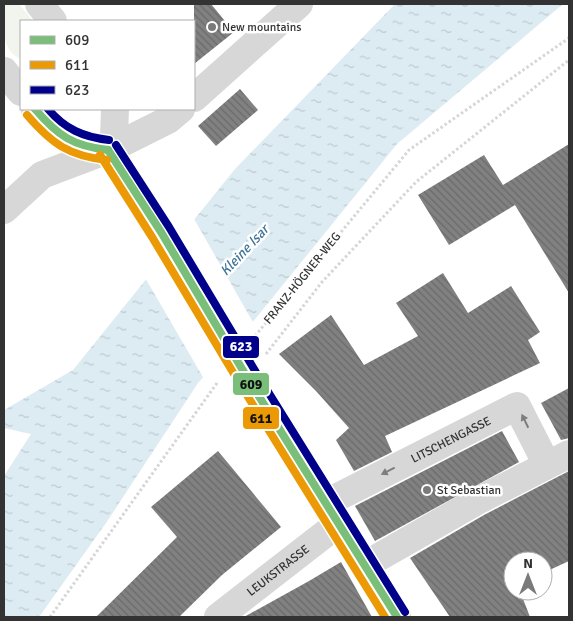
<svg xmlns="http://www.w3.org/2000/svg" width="573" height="621" viewBox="0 0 573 621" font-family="Signika,sans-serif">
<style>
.grass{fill:#f1f5ed}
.water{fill:url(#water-ripples)}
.pier{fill:#fff}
.building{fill:url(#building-back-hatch)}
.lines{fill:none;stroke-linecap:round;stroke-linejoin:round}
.path{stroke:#d6d6d6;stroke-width:3;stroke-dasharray:2.5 2.5;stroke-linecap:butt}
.minor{stroke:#d7d7d7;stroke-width:28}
.tertiary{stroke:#d7d7d7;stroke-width:28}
.bus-1-casing{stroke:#fff;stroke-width:11}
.bus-2-casing{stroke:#fff;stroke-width:11}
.bus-3-casing{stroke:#fff;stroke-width:11}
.bus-1{stroke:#79bf79;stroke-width:8}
.bus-2{stroke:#eb9a05;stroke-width:8}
.bus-3{stroke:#00008b;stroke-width:8}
.oneway{fill:#7d7d7d}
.poi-dot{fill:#7a7a7a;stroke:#fff;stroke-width:2}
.labels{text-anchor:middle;stroke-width:5;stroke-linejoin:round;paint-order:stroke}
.poi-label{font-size:12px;fill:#333;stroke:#fff;text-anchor:start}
.street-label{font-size:12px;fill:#333;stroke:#fff}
.water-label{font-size:14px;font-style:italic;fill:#3f7597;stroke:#fff}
.line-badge{stroke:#fff;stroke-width:2}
.badge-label{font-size:14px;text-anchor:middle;font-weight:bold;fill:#fff}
.pale-badge-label{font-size:14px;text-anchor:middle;font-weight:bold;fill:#111}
</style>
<defs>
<pattern id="water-ripples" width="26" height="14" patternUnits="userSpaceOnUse" patternTransform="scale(1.25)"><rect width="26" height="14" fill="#ddebf3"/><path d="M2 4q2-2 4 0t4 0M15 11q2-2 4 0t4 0" fill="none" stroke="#becad1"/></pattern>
<pattern id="building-back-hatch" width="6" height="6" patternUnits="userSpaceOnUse" patternTransform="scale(1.25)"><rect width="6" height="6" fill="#818181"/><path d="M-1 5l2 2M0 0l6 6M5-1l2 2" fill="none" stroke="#6a6a6a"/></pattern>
</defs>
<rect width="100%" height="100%" fill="#fff"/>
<path class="grass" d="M4 4H19L33 21H21V59C0 50 4 25 4 4Z"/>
<path class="water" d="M395 4H563L397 144 256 318 198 383 106 523 39 617H4V476L31 434 4 428V410L73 370 235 169Z"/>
<path class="pier" d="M193 217 254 324 204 379 144 276Z"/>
<g class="building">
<path d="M194 4H211L234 32 194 64Z"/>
<path d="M240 89 258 110 216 146 198 126Z"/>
<path d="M569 144V293L515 205 449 245 418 195 484 155 503 185Z"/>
<path d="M443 273 468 313 511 286 540 332 528 340 540 363 385 436 392 452 354 471 336 440 349 428 316 391 279 354 331 315 364 365 418 336 396 303Z"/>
<path d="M569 388V438L561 440 541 403Z"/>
<path d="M502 431 519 462 375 541 355 506Z"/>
<path d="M218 451 281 527 222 575 179 617H96L177 537 151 507Z"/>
<path d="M569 471V561L543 573V561H513V591H520L530 617H450L410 558 484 515Z"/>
<path d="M341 562 372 617H244L309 581Z"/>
</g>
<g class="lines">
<g class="path">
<path d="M255 336 409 150 569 38"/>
<path d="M266 354 322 282 416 182 569 60"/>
<path d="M50 617 217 383"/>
</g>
<g class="minor">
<path d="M194 98 299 4"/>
<path d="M4 210 42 175 108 150 168 120 181 109"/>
<path id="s1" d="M326 503 517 406 547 465"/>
<path d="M365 565 477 501 569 454"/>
<path id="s2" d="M218 617 339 523"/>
</g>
<g class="tertiary">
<path d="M39 4 53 21"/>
<path d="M4 71 21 92"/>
<path d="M35 109C58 137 70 147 108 150"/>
<path d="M108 150 161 232 248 379 397 617"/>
<path d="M108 150 114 137 115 109"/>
</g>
<defs>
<g id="bus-1">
<path d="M35 109C58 136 73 146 108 150"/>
<path d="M108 150 161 232 248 379 397 617"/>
</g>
<g id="bus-2">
<path d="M27 115C52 144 69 156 107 160"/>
<path d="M100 155 152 237 240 384 385 617"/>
</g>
<g id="bus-3">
<path d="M48 109C65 129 83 137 109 140"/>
<path d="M116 145 169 227 257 374 405 612"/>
</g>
</defs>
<use href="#bus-1" class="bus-1-casing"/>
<use href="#bus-2" class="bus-2-casing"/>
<use href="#bus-3" class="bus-3-casing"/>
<use href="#bus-1" class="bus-1"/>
<use href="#bus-2" class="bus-2"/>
<use href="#bus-3" class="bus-3"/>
</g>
<defs><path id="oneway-solid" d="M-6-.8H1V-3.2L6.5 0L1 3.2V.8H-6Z" transform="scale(1.25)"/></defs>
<g class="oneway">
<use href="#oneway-solid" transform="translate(525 421) rotate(-116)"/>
<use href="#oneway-solid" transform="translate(388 471) rotate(153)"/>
</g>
<g class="poi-dot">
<circle cx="212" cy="27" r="5"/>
<circle cx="427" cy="490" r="5"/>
</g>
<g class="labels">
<g class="poi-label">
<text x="222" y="31">New mountains</text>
<text x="437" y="494">St Sebastian</text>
</g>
<g class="street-label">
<text transform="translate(302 278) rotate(-51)" y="4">FRANZ-HÖGNER-WEG</text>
<text dy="4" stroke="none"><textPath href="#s1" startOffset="140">LITSCHENGASSE</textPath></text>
<text dy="4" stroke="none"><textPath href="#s2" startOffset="76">LEUKSTRASSE</textPath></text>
</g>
<g class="water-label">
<text transform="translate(244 250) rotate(-47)" y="5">Kleine Isar</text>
</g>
</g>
<g class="line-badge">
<rect x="222" y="335" width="38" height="24" rx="5" fill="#00008b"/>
<rect x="232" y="372" width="38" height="24" rx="5" fill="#79bf79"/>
<rect x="242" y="406" width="38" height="24" rx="5" fill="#eb9a05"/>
</g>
<g class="badge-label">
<text x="241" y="351">623</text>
</g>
<g class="pale-badge-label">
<text x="251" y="389">609</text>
<text x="261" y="423">611</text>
</g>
<rect width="573" height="621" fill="none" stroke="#333333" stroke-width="10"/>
<rect x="20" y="20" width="175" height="90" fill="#ffffff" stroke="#adadad"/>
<rect x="30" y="36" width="25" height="8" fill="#79bf79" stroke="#adadad"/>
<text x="65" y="45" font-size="15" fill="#333333">609</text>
<rect x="30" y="61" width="25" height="8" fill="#eb9a05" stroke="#adadad"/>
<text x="65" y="70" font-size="15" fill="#333333">611</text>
<rect x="30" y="86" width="25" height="8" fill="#00008b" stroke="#adadad"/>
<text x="65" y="95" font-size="15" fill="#333333">623</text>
<g transform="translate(528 576)"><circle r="24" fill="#ffffff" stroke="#adadad"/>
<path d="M0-4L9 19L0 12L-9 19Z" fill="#7a7a7a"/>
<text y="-8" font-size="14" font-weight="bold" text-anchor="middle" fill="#333333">N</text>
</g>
</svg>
